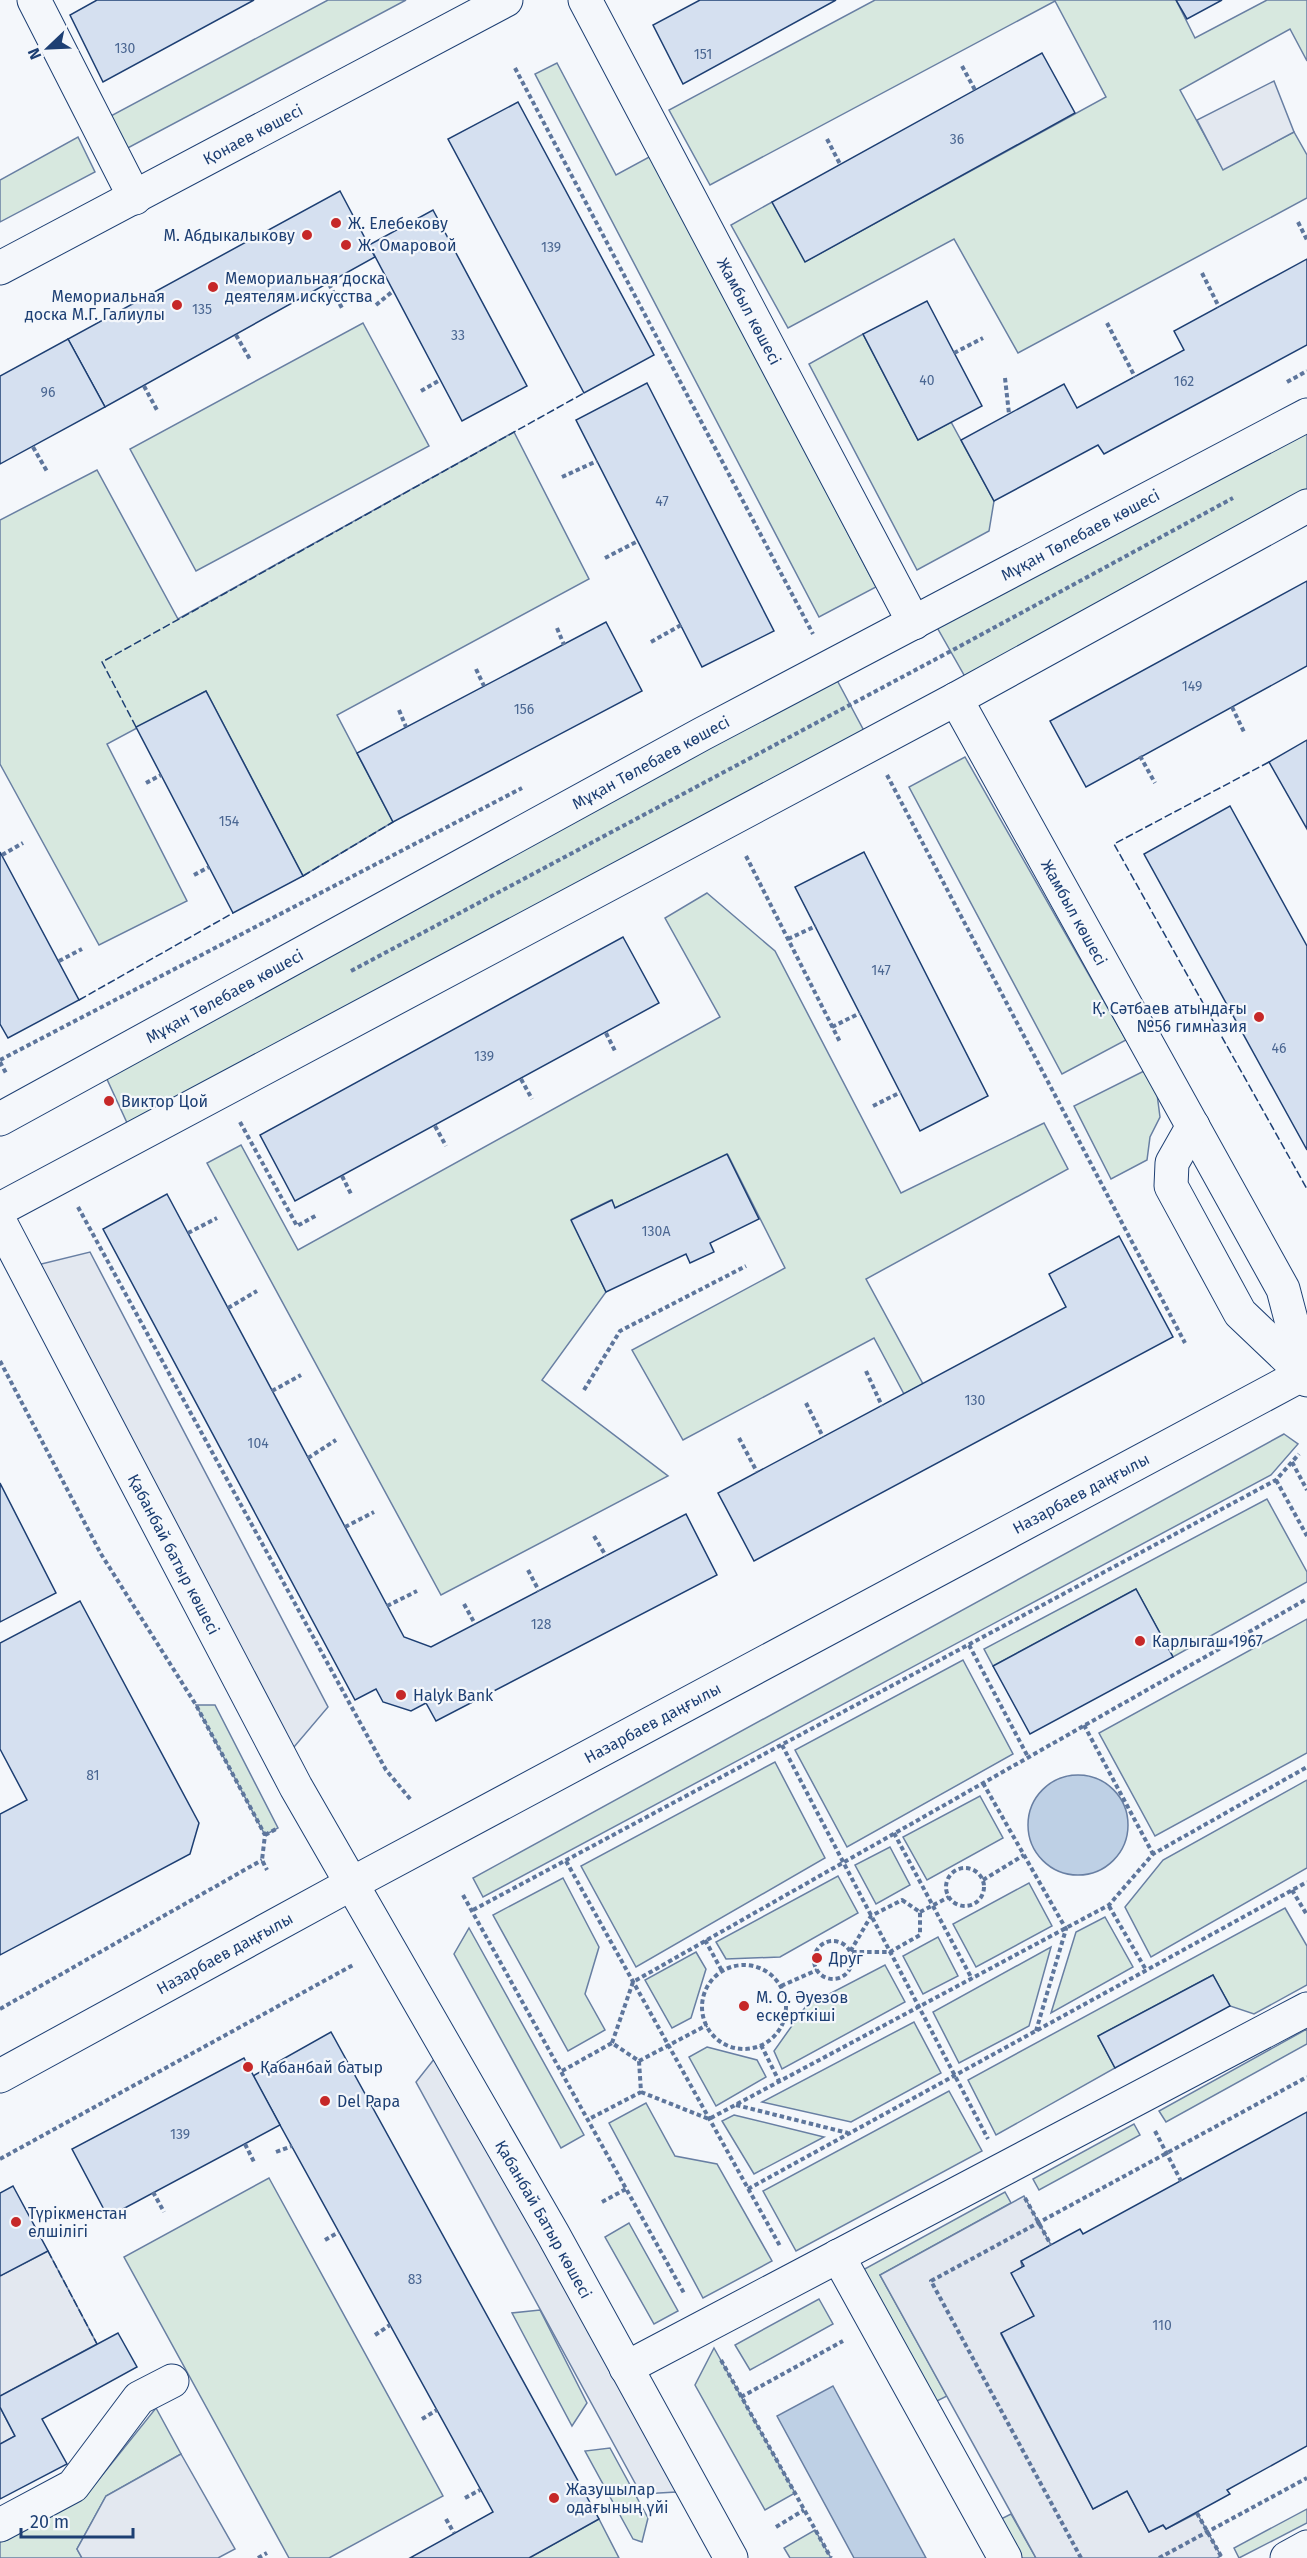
<svg xmlns="http://www.w3.org/2000/svg" width="1307" height="2558" viewBox="0 0 1307 2558" font-family="'Fira Sans',sans-serif">
<style>
.green{fill:#d7e8df;stroke:#687fa3;stroke-width:1.5}
.parking{fill:#e3e8f0;stroke:#687fa3;stroke-width:1.5}
.water{fill:#bed0e5;stroke:#687fa3;stroke-width:1.5}
.building{fill:#d5e0f0;stroke:#1d3f73;stroke-width:1.5}
.lines{fill:none;stroke-linecap:round;stroke-linejoin:round}
.minor-casing{stroke:#1d3f73;stroke-width:35}
.major-casing{stroke:#1d3f73;stroke-width:35}
.path{stroke:#5e769c;stroke-width:4;stroke-dasharray:4.5 3;stroke-linecap:butt}
.minor{stroke:#f4f7fb;stroke-width:33}
.major{stroke:#f4f7fb;stroke-width:33}
.fence{stroke:#1d3f73;stroke-width:1.5;stroke-dasharray:8 3;stroke-linecap:butt}
.poi-dot{fill:#c62828;stroke:#f4f7fb;stroke-width:2}
.labels{text-anchor:middle;stroke-width:4.5;stroke-linejoin:round;paint-order:stroke}
.number-label{font-size:14px;fill:#4b6792}
.street-label{font-size:16px;fill:#1d3f73;stroke:#f4f7fb}
.poi-label{font-size:16px;fill:#1d3f73;stroke:#f4f7fb;text-anchor:start}
</style>
<rect width="100%" height="100%" fill="#f4f7fb"/>
<g class="green">
<path d="M328 0H406L124 150 107 118Z"/>
<path d="M875 0H1176L1195 38 1267 0H1307V61L1290 29 1180 90 1223 169 1294 132 1307 155V198L1018 353 954 239 788 328 731 225 772 202 806 261 1106 97 1055 1 710 185 669 110Z"/>
<path d="M557 63 616 175 651 156 876 587 819 617 535 74Z"/>
<path d="M78 137 95 172 0 222V180Z"/>
<path d="M363 323 429 446 196 571 130 449Z"/>
<path d="M863 334 918 440 951 422 994 501 989 531 917 570 809 364Z"/>
<path d="M1307 415V506L972 689 930 615Z"/>
<path d="M514 432 589 579 337 715 393 822 303 876 206 691 107 744 187 901 99 945 0 764V520L97 470 178 619Z"/>
<path d="M830 667 871 744 134 1138 100 1064Z"/>
<path d="M965 757 1126 1040 1062 1074 909 787Z"/>
<path d="M707 893 775 951 901 1193 1044 1123 1068 1169 866 1279 923 1384 904 1394 874 1338 683 1440 632 1350 785 1268 728 1155 615 1208 611 1200 572 1219 606 1292 542 1380 668 1476 441 1595 207 1163 241 1145 298 1250 720 1017 665 918Z"/>
<path d="M1144 1071 1157 1094 1160 1117 1150 1137 1147 1160 1111 1179 1074 1106Z"/>
<path d="M1284 1434 1298 1444 1271 1475 483 1897 473 1878Z"/>
<path d="M1267 1499 1307 1572V1582L1173 1657 1136 1589 993 1666 984 1649Z"/>
<path d="M1307 1619V1753L1155 1836 1099 1733Z"/>
<path d="M963 1660 1013 1754 847 1847 795 1750Z"/>
<path d="M196 1705H215L278 1828 265 1835Z"/>
<path d="M775 1762 825 1858 636 1967 581 1866Z"/>
<path d="M1307 1780V1868L1151 1957 1125 1907 1163 1860Z"/>
<path d="M980 1796 1003 1838 927 1880 903 1837Z"/>
<path d="M890 1847 910 1885 876 1904 855 1865Z"/>
<path d="M838 1876 858 1913 780 1957 726 1959 716 1942Z"/>
<path d="M563 1878 599 1947 585 1994 605 2030 568 2051 493 1915Z"/>
<path d="M1029 1883 1052 1926 976 1967 953 1924Z"/>
<path d="M1285 1908 1307 1946V1985L1254 2014 1230 2006 1213 1975 1098 2036 1115 2068 996 2135 968 2080Z"/>
<path d="M1105 1917 1133 1967 1051 2013 1076 1932Z"/>
<path d="M469 1928 584 2135 561 2148 454 1954Z"/>
<path d="M938 1937 958 1976 923 1994 903 1956Z"/>
<path d="M1051 1947 1029 2026 959 2063 933 2012Z"/>
<path d="M696 1952 706 1969 691 2018 672 2028 645 1980Z"/>
<path d="M885 1965 905 2002 782 2069 774 2051 806 2006Z"/>
<path d="M914 2022 941 2073 851 2122 762 2102Z"/>
<path d="M1307 2029V2044L1166 2122 1159 2111Z"/>
<path d="M707 2047 757 2060 766 2077 716 2106 689 2057Z"/>
<path d="M949 2091 982 2151 796 2251 763 2191Z"/>
<path d="M646 2103 675 2156 717 2164 772 2261 703 2298 609 2123Z"/>
<path d="M734 2115 824 2137 754 2174 722 2121Z"/>
<path d="M1134 2124 1140 2135 1039 2190 1033 2179Z"/>
<path d="M269 2178 443 2496 329 2558H289L124 2257Z"/>
<path d="M1005 2192 1011 2203 880 2275 947 2396 933 2403 861 2271Z"/>
<path d="M629 2223 678 2311 654 2324 605 2237Z"/>
<path d="M819 2299 833 2324 750 2370 735 2345Z"/>
<path d="M540 2310 587 2403 572 2426 512 2313Z"/>
<path d="M714 2348 795 2493 765 2510 695 2385Z"/>
<path d="M156 2408 181 2454 106 2496 77 2549 82 2558H0V2541L88 2493Z"/>
<path d="M610 2448 648 2518 642 2542 633 2539 585 2451Z"/>
<path d="M1307 2509V2523L1239 2558 1234 2548Z"/>
<path d="M1011 2514 1036 2558H1018L997 2521Z"/>
<path d="M599 2519 619 2558H529Z"/>
<path d="M815 2530 831 2558H790L784 2548Z"/>
</g>
<g class="parking">
<path d="M1274 81 1294 132 1223 170 1197 120Z"/>
<path d="M90 1252 328 1707 283 1760 25 1268Z"/>
<path d="M446 2044 694 2491 641 2494 416 2082Z"/>
<path d="M1024 2196 1051 2245 1021 2262 1034 2316 1001 2334 1093 2509 1127 2491 1149 2532 1163 2525 1166 2529 1197 2513 1221 2556 1217 2558H1036L880 2275Z"/>
<path d="M48 2251 97 2344 0 2396V2276Z"/>
<path d="M0 2407 15 2436 0 2444Z"/>
<path d="M181 2454 235 2549 218 2558H82L77 2549 106 2496Z"/>
</g>
<g class="water">
<circle cx="1078" cy="1825" r="50"/>
<path d="M833 2386 926 2558H854L777 2416Z"/>
</g>
<g class="building">
<path d="M97 0H254L103 82 70 15Z"/>
<path d="M700 0H836L683 84 653 25Z"/>
<path d="M1176 0H1222L1187 19Z"/>
<path d="M1042 53 1075 113 805 262 772 202Z"/>
<path d="M518 102 654 355 584 393 448 139Z"/>
<path d="M340 191 375 257 105 407 68 339Z"/>
<path d="M433 210 527 386 462 421 369 245Z"/>
<path d="M1307 259V345L1104 454 1098 445 994 501 961 440 1064 384 1077 408 1184 350 1174 331Z"/>
<path d="M927 301 982 406 918 440 863 334Z"/>
<path d="M68 339 105 407 0 464V376Z"/>
<path d="M647 383 774 631 702 667 576 420Z"/>
<path d="M1307 581V666L1086 787 1050 721Z"/>
<path d="M606 622 642 691 393 822 357 753Z"/>
<path d="M206 691 303 876 233 913 136 727Z"/>
<path d="M1307 740V829L1269 762Z"/>
<path d="M1230 806 1307 946V1150L1144 854Z"/>
<path d="M0 852 79 1000 8 1038 0 1024Z"/>
<path d="M864 852 988 1096 920 1131 795 887Z"/>
<path d="M623 937 659 1003 295 1201 260 1135Z"/>
<path d="M727 1154 759 1219 710 1243 714 1252 690 1263 686 1254 606 1292 571 1220 612 1200 615 1208Z"/>
<path d="M167 1194 404 1637 431 1647 686 1514 717 1575 436 1721 426 1703 411 1711 383 1702 376 1689 355 1700 103 1229Z"/>
<path d="M1119 1236 1173 1337 754 1561 718 1493 1066 1307 1049 1274Z"/>
<path d="M0 1483 56 1593 0 1622Z"/>
<path d="M1136 1589 1173 1657 1030 1734 993 1666Z"/>
<path d="M80 1601 199 1823 190 1854 0 1955V1814L27 1800 0 1749V1643Z"/>
<path d="M1213 1975 1230 2006 1115 2068 1098 2036Z"/>
<path d="M331 2032 599 2519 529 2558H410L493 2512 253 2076Z"/>
<path d="M244 2058 280 2125 108 2217 72 2149Z"/>
<path d="M1307 2112V2446L1227 2490 1230 2494 1166 2529 1163 2525 1149 2532 1127 2491 1093 2509 1001 2333 1034 2316 1011 2273 1024 2266 1021 2261 1080 2229 1083 2234Z"/>
<path d="M13 2186 48 2251 0 2276V2193Z"/>
<path d="M118 2333 137 2367 42 2419 67 2464 0 2499V2444L15 2436 0 2407V2396Z"/>
</g>
<g class="lines">
<defs>
<g id="minor">
<path d="M34 0 135 198"/>
<path id="s1" d="M585 0 914 623"/>
<path id="s2" d="M0 268 506 0"/>
<path id="s3" d="M956 699 1283 1289 1307 1380"/>
<path id="s4" d="M0 1119 702 734 1307 415"/>
<path d="M1193 1126 1172 1163 1171 1186 1240 1313 1304 1374"/>
<path d="M0 1209 956 699 1307 506"/>
<path id="s5" d="M0 1222 296 1787 553 2234 731 2558"/>
<path d="M838 2256 1005 2558"/>
<path d="M626 2368 1307 2009"/>
<path d="M0 2525 73 2486 139 2398 172 2381"/>
<path d="M1287 2558 1307 2547"/>
</g>
<g id="major">
<path id="s6" d="M0 2076 351 1884 1307 1372"/>
</g>
</defs>
<use href="#minor" class="minor-casing"/>
<use href="#major" class="major-casing"/>
<g class="path">
<path d="M962 66 975 90"/>
<path d="M515 68 813 634"/>
<path d="M827 139 840 164"/>
<path d="M1298 222 1307 240"/>
<path d="M1202 273 1219 307"/>
<path d="M329 284 343 310"/>
<path d="M376 305 393 291"/>
<path d="M1107 323 1135 377"/>
<path d="M236 335 251 361"/>
<path d="M954 353 983 338"/>
<path d="M1005 378 1009 414"/>
<path d="M1287 382 1307 371"/>
<path d="M144 386 158 412"/>
<path d="M421 391 440 380"/>
<path d="M33 447 48 473"/>
<path d="M562 477 597 461"/>
<path d="M605 558 638 541"/>
<path d="M557 628 564 645"/>
<path d="M651 642 681 625"/>
<path d="M476 669 484 686"/>
<path d="M1232 707 1245 734"/>
<path d="M399 710 406 727"/>
<path d="M1140 756 1155 783"/>
<path d="M887 775 1185 1343"/>
<path d="M146 783 161 775"/>
<path d="M2 855 23 843"/>
<path d="M746 856 840 1042"/>
<path d="M194 875 209 867"/>
<path d="M788 939 816 926"/>
<path d="M59 961 82 949"/>
<path d="M351 971 951 651 1233 498"/>
<path d="M832 1027 860 1013"/>
<path d="M606 1033 616 1053"/>
<path d="M0 1060 522 788"/>
<path d="M0 1062 7 1075"/>
<path d="M521 1079 532 1099"/>
<path d="M873 1106 901 1092"/>
<path d="M240 1122 297 1226 317 1215"/>
<path d="M435 1126 446 1146"/>
<path d="M342 1176 352 1196"/>
<path d="M78 1207 386 1770 411 1800"/>
<path d="M188 1233 217 1218"/>
<path d="M228 1308 257 1291"/>
<path d="M0 1361 101 1554 196 1705 265 1835 262 1860 267 1870"/>
<path d="M866 1371 882 1406"/>
<path d="M584 1390 620 1331 746 1266"/>
<path d="M272 1391 301 1375"/>
<path d="M806 1403 823 1437"/>
<path d="M739 1438 757 1472"/>
<path d="M308 1458 336 1440"/>
<path d="M1292 1462 1307 1490"/>
<path d="M1276 1480 1307 1536"/>
<path d="M345 1527 374 1512"/>
<path d="M594 1536 606 1556"/>
<path d="M528 1570 539 1591"/>
<path d="M464 1604 475 1624"/>
<path d="M387 1606 417 1591"/>
<path d="M969 1645 1028 1757"/>
<path d="M1084 1725 1153 1854"/>
<path d="M782 1745 988 2139"/>
<path d="M983 1783 1066 1929 1036 2031"/>
<path d="M894 1833 972 1979"/>
<path d="M265 1835 278 1828"/>
<path d="M566 1861 780 2246"/>
<circle cx="965" cy="1887" r="19"/>
<path d="M983 1880 1024 1855"/>
<path d="M1292 1890 1307 1915"/>
<path d="M463 1895 685 2295"/>
<path d="M902 1900 920 1912V1935L890 1952H850L871 1916Z"/>
<path d="M1109 1906 1146 1970"/>
<path d="M473 1910 1276 1480 1299 1454"/>
<path d="M920 1912 949 1897"/>
<path d="M705 1940 722 1971"/>
<circle cx="833" cy="1960" r="19"/>
<circle cx="744" cy="2007" r="42"/>
<path d="M781 1986 817 1970"/>
<path d="M0 2009 262 1860"/>
<path d="M612 2043 633 1982 1307 1599"/>
<path d="M761 2045 779 2081"/>
<path d="M639 2061 707 2025"/>
<path d="M562 2071 612 2043 639 2061 641 2092 589 2119"/>
<path d="M641 2092 709 2119 1109 1905 1153 1854 1307 1767"/>
<path d="M736 2105 848 2133"/>
<path d="M1155 2131 1181 2181"/>
<path d="M245 2144 255 2164"/>
<path d="M276 2152 292 2146"/>
<path d="M0 2159 353 1965"/>
<path d="M748 2189 1307 1882"/>
<path d="M153 2192 164 2212"/>
<path d="M1025 2198 1051 2245"/>
<path d="M602 2202 626 2189"/>
<path d="M325 2240 339 2232"/>
<path d="M375 2335 390 2325"/>
<path d="M721 2360 831 2558"/>
<path d="M741 2397 843 2341"/>
<path d="M422 2419 437 2410"/>
<path d="M465 2498 480 2490"/>
<path d="M1197 2513 1222 2558"/>
<path d="M446 2519 454 2533"/>
<path d="M776 2527 804 2510"/>
<path d="M258 2558 267 2553"/>
<path d="M1081 2558 931 2281 1307 2077"/>
<path d="M1159 2558 1307 2478"/>
</g>
<use href="#minor" class="minor"/>
<use href="#major" class="major"/>
<g class="fence">
<path d="M136 727 102 662 584 393"/>
<path d="M1269 762 1114 844 1307 1189"/>
<path d="M303 876 393 822"/>
<path d="M79 1000 233 913"/>
<path d="M48 2251 97 2344"/>
</g>
</g>
<g class="poi-dot">
<circle cx="336" cy="223" r="6"/>
<circle cx="307" cy="235" r="6"/>
<circle cx="346" cy="245" r="6"/>
<circle cx="213" cy="287" r="6"/>
<circle cx="177" cy="305" r="6"/>
<circle cx="1259" cy="1017" r="6"/>
<circle cx="109" cy="1101" r="6"/>
<circle cx="1140" cy="1641" r="6"/>
<circle cx="401" cy="1695" r="6"/>
<circle cx="817" cy="1958" r="6"/>
<circle cx="744" cy="2006" r="6"/>
<circle cx="248" cy="2067" r="6"/>
<circle cx="325" cy="2101" r="6"/>
<circle cx="16" cy="2222" r="6"/>
<circle cx="554" cy="2498" r="6"/>
</g>
<g class="labels">
<g class="number-label">
<text x="125" y="53">130</text>
<text x="703" y="59">151</text>
<text x="957" y="144">36</text>
<text x="551" y="252">139</text>
<text x="202" y="314">135</text>
<text x="458" y="340">33</text>
<text x="927" y="385">40</text>
<text x="1184" y="386">162</text>
<text x="48" y="397">96</text>
<text x="662" y="506">47</text>
<text x="1192" y="691">149</text>
<text x="524" y="714">156</text>
<text x="229" y="826">154</text>
<text x="881" y="975">147</text>
<text x="1279" y="1053">46</text>
<text x="484" y="1061">139</text>
<text x="656" y="1236">130А</text>
<text x="975" y="1405">130</text>
<text x="258" y="1448">104</text>
<text x="541" y="1629">128</text>
<text x="93" y="1780">81</text>
<text x="180" y="2139">139</text>
<text x="415" y="2284">83</text>
<text x="1162" y="2330">110</text>
</g>
<g class="street-label">
<text dy="6" stroke="none"><textPath href="#s2" startOffset="286">Қонаев көшесі</textPath></text>
<text dy="6" stroke="none"><textPath href="#s1" startOffset="352">Жамбыл көшесі</textPath></text>
<text dy="6" stroke="none"><textPath href="#s4" startOffset="1228">Мұқан Төлебаев көшесі</textPath></text>
<text dy="6" stroke="none"><textPath href="#s4" startOffset="742">Мұқан Төлебаев көшесі</textPath></text>
<text dy="6" stroke="none"><textPath href="#s3" startOffset="244">Жамбыл көшесі</textPath></text>
<text dy="6" stroke="none"><textPath href="#s4" startOffset="256">Мұқан Төлебаев көшесі</textPath></text>
<text dy="6" stroke="none"><textPath href="#s6" startOffset="1228">Назарбаев даңғылы</textPath></text>
<text dy="6" stroke="none"><textPath href="#s5" startOffset="375">Қабанбай батыр көшесі</textPath></text>
<text dy="6" stroke="none"><textPath href="#s6" startOffset="742">Назарбаев даңғылы</textPath></text>
<text dy="6" stroke="none"><textPath href="#s6" startOffset="256">Назарбаев даңғылы</textPath></text>
<text dy="6" stroke="none"><textPath href="#s5" startOffset="1136">Қабанбай Батыр көшесі</textPath></text>
</g>
<g class="poi-label">
<text x="348" y="229">Ж. Елебекову</text>
<text x="295" y="241" text-anchor="end">М. Абдыкалыкову</text>
<text x="358" y="251">Ж. Омаровой</text>
<text x="225" y="284">Мемориальная доска<tspan x="225" dy="18">деятелям искусства</tspan></text>
<text x="165" y="302" text-anchor="end">Мемориальная<tspan x="165" dy="18">доска М.Г. Галиулы</tspan></text>
<text x="1247" y="1014" text-anchor="end">Қ. Сәтбаев атындағы<tspan x="1247" dy="18">№56 гимназия</tspan></text>
<text x="121" y="1107">Виктор Цой</text>
<text x="1152" y="1647">Карлыгаш 1967</text>
<text x="413" y="1701">Halyk Bank</text>
<text x="829" y="1964">Друг</text>
<text x="756" y="2003">М. О. Әуезов<tspan x="756" dy="18">ескерткіші</tspan></text>
<text x="260" y="2073">Қабанбай батыр</text>
<text x="337" y="2107">Del Papa</text>
<text x="28" y="2219">Түрікменстан<tspan x="28" dy="18">елшілігі</tspan></text>
<text x="566" y="2495">Жазушылар<tspan x="566" dy="18">одағының үйі</tspan></text>
</g>
</g>
<g transform="translate(48 48) rotate(247)" stroke="#f4f7fb" stroke-width="4.5" paint-order="stroke">
<path d="M0-4.5L10 22L0 15L-10 22Z" fill="#1d3f73"/>
<text y="-9" font-size="16" font-weight="bold" text-anchor="middle" fill="#1d3f73">N</text>
</g>
<path d="M21 2528v9h112v-9" fill="none" stroke="#1d3f73" stroke-width="3"/>
<text x="30" y="2528" font-size="18" fill="#1d3f73" stroke="#f4f7fb" stroke-width="4.5" paint-order="stroke">20 m</text>
</svg>
